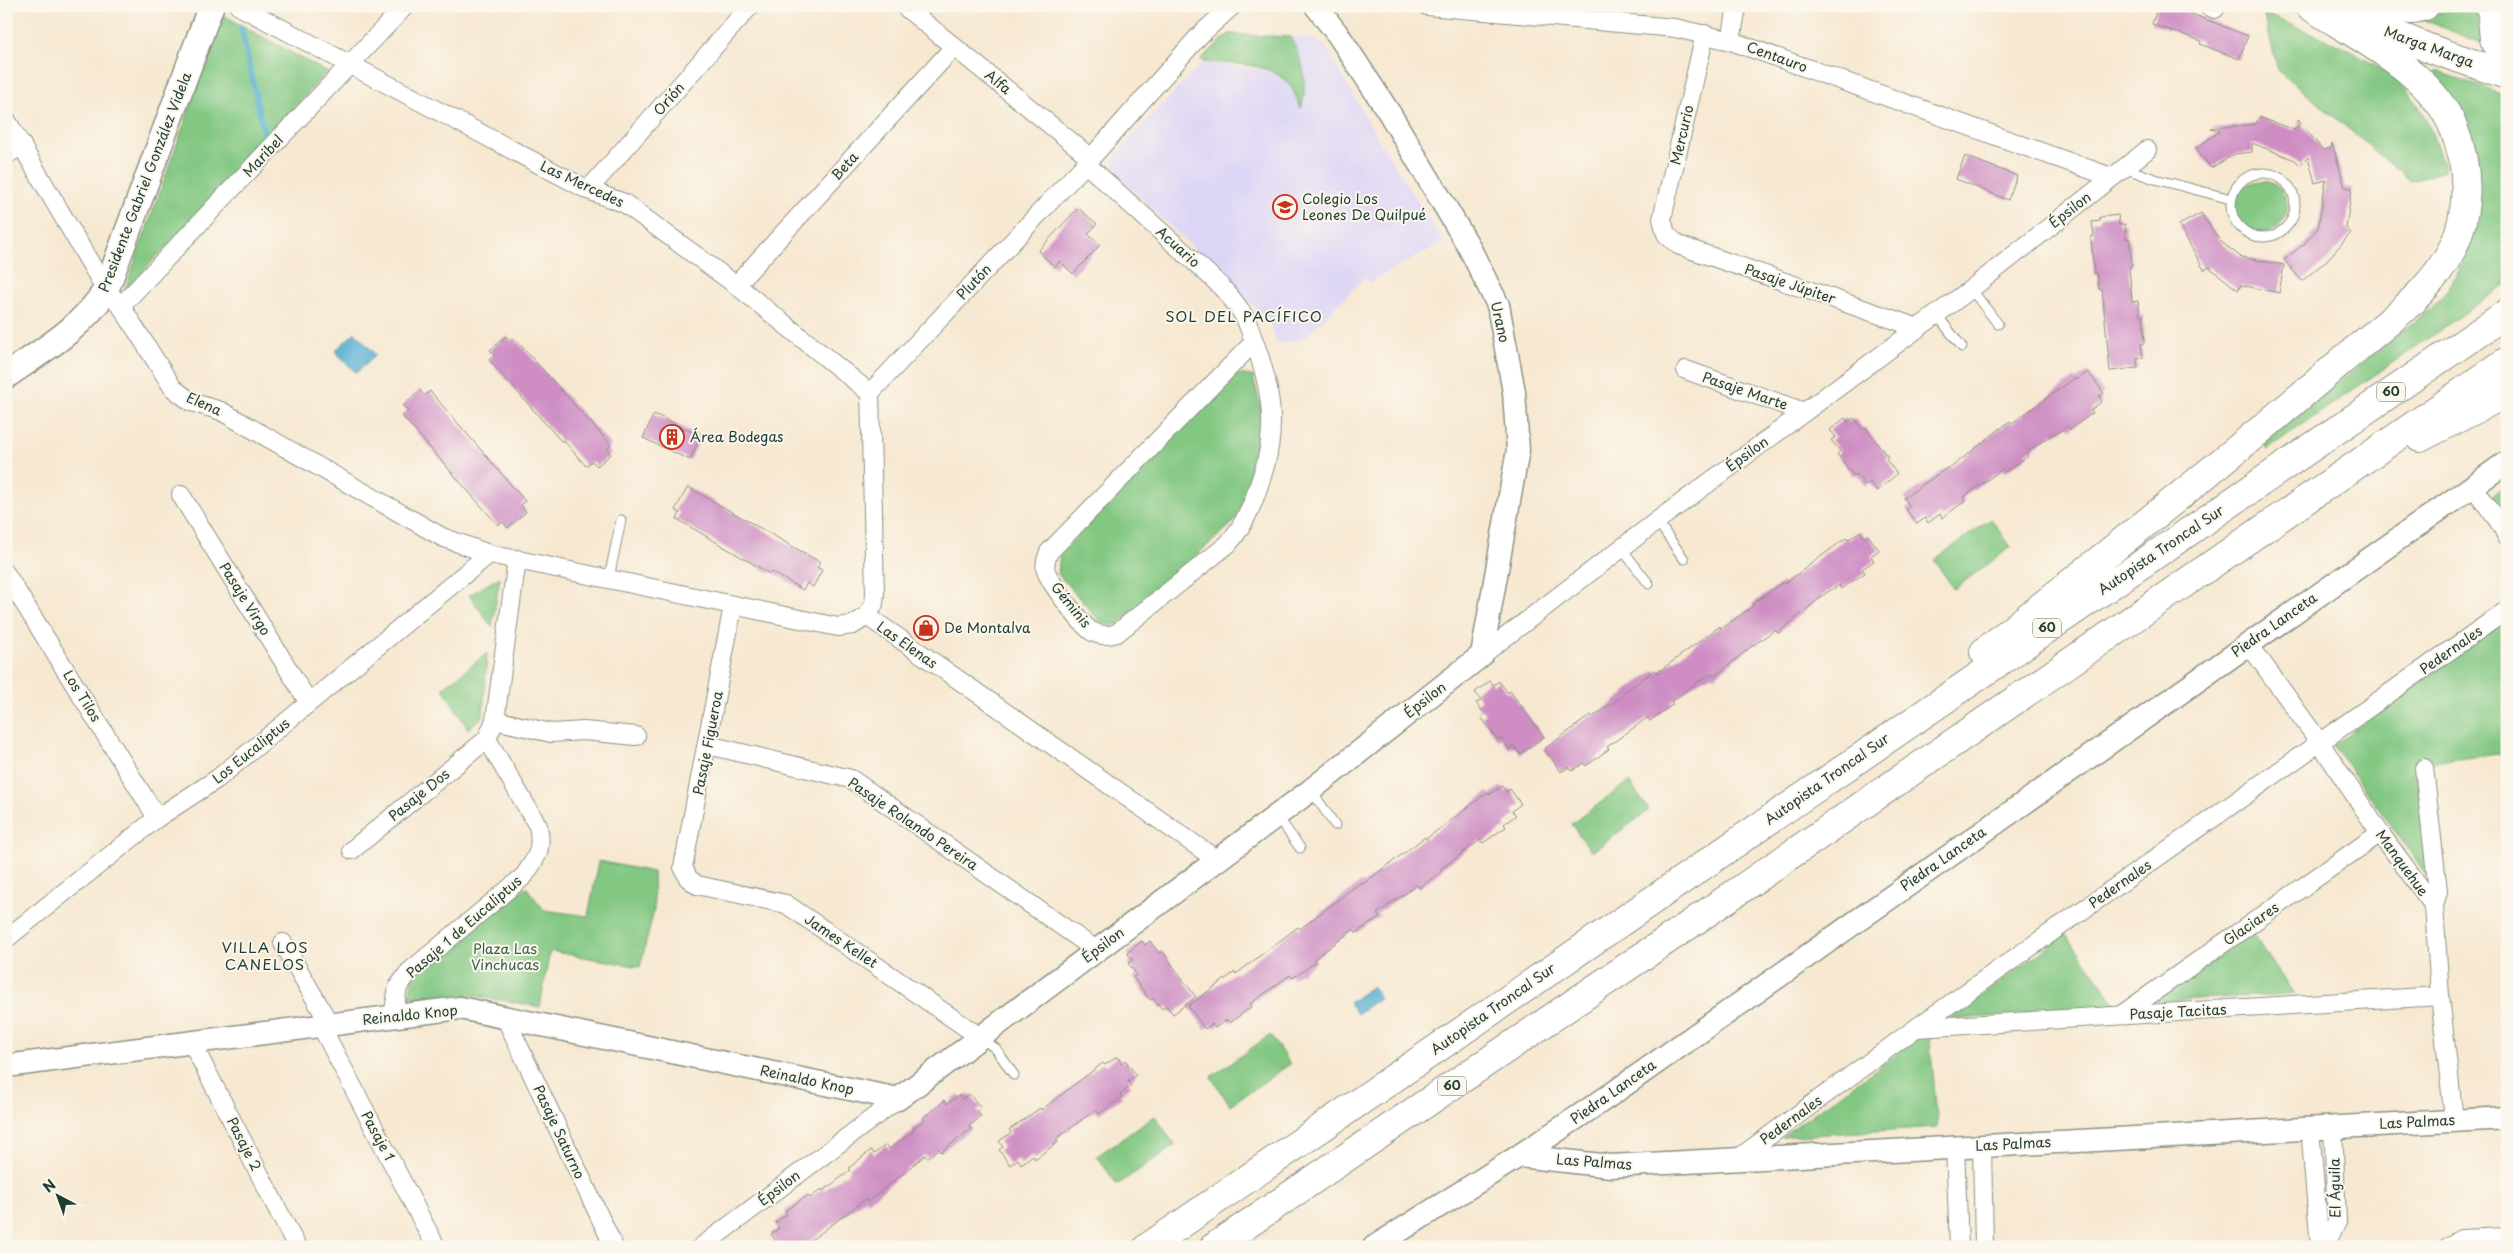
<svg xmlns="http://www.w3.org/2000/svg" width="2513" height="1253" viewBox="0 0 2513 1253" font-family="'Playpen Sans',sans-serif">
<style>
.built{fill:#ddd5f6}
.green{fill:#82c782;stroke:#50825b}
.water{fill:#53add1;stroke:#397582}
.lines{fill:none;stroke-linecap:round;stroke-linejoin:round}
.stream{stroke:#53add1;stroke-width:5.5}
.building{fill:#ce8ec4}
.service-casing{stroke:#8b9282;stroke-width:11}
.minor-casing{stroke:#8b9282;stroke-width:20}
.tertiary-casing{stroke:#8b9282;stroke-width:25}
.secondary-casing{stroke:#8b9282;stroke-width:28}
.primary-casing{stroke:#8b9282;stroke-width:30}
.motorway-casing{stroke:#8b9282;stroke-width:30}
.service{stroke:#fff;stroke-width:9}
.minor{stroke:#fff;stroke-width:18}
.tertiary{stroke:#fff;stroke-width:22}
.secondary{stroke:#fff;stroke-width:25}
.primary{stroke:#fff;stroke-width:28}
.motorway{stroke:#fff;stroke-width:28}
.labels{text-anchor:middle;stroke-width:4;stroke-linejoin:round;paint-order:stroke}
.shield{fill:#fbf7ec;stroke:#61756b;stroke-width:1}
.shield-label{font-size:12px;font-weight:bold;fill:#1f3d34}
.street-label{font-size:14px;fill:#1f3d34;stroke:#fbf7ec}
.poi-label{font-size:14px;fill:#1f3d34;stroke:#fbf7ec;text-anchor:start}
.park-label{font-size:14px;fill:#386048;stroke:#fbf7ec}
.neighbourhood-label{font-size:15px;letter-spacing:1px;fill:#1f3d34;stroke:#fbf7ec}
</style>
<rect width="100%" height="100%" fill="#fbf7ec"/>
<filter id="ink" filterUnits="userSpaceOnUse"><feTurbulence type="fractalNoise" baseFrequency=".02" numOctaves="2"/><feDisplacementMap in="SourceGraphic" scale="10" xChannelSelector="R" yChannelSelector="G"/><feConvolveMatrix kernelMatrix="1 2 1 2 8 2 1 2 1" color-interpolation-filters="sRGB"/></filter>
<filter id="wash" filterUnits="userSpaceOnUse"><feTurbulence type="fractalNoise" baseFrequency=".0096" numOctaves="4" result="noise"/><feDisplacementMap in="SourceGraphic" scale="20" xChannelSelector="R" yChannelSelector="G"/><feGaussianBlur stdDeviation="1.12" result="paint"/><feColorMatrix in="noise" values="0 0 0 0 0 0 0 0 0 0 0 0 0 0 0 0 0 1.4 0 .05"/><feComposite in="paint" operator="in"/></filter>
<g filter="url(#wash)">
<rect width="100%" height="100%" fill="#f7e8d1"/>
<path class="built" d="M1290 37 1311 38 1324 45 1382 145 1443 242 1369 283 1365 277 1307 336 1277 345 1269 321 1114 172 1113 157 1203 62 1276 72 1288 82 1301 108 1298 51Z"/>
<g class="green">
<path d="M2457 6H2478L2476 14 2481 43 2422 19 2451 10Z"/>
<path d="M2263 13C2310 34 2383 56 2413 98 2429 119 2437 147 2445 171L2411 181 2278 70Z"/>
<path d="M223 15 327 72 124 292Z"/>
<path d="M1229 34 1290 37C1303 59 1309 83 1301 108 1297 100 1293 87 1286 81 1267 62 1229 64 1203 62L1201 59Z"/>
<path d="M2437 71 2507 96V284L2267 449 2261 443 2436 304C2482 250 2495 177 2461 113 2454 100 2442 88 2433 76Z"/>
<circle cx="2261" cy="207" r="26"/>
<path d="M1236 374 1253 376 1265 425 1255 477 1234 522 1117 625 1102 624 1058 574 1060 554Z"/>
<path d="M2507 486V506L2495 508 2488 497Z"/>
<path d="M1991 519 2011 547 1954 589 1934 560Z"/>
<path d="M500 577 492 627 469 595Z"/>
<path d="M2507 619V753L2416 764 2430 880 2333 745Z"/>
<path d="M487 653 483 716 468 729 443 688Z"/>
<path d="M1629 782 1649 810 1592 852 1571 824Z"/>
<path d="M599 861 653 872 654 910 640 967 550 951 540 1007 470 995 409 998 412 978 526 887 544 910 588 916Z"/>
<path d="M2252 933 2294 994 2156 1001Z"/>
<path d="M2066 934 2117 1006 1948 1020Z"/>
<path d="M1929 1031 1938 1127 1781 1137Z"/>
<path d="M1270 1035 1290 1064 1230 1105 1211 1077Z"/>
<path d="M1155 1116 1175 1145 1117 1185 1097 1156Z"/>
</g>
<g class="water">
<path d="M355 332 376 355 356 373 335 351Z"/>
<path d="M1372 986 1380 998 1357 1014 1349 1003Z"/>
</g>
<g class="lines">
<path class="stream" d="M241 27 264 134"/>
</g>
<g id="blocks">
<g class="building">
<path d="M2158 6H2172L2248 36 2239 59 2200 44 2201 41 2152 24Z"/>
<path d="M2259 117 2294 130 2299 125 2298 120 2323 150 2331 148 2332 143 2345 187 2352 188 2346 228 2351 233 2326 261 2302 281 2284 260 2304 244 2318 228 2326 180 2315 183 2308 157 2300 165 2295 160 2252 143V152L2235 154 2211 168 2196 148 2220 131 2211 128 2256 124Z"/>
<path d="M1965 156 2017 176 2008 200 1956 179Z"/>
<path d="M1078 208 1097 224 1088 234 1100 245 1073 274 1060 261 1055 267 1038 251Z"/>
<path d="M2201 213 2220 241 2241 257 2284 265 2279 293 2241 285 2238 290 2209 267 2204 270 2179 225Z"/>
<path d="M2118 215 2119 225 2125 224 2126 239 2129 238 2132 266 2129 267 2132 302 2138 301 2140 316 2143 315 2145 343 2141 344 2143 358 2137 359 2138 368 2110 371 2102 289H2099L2097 274H2094L2091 237 2094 236 2092 222 2100 221V217Z"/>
<path d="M506 336 511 341 514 338 611 445 607 449 611 454 597 466 592 461 586 466 563 440 561 441 489 360 494 355 490 350Z"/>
<path d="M2088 372 2104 393 2099 396 2102 401 2091 410 2093 413 2070 429 2067 426 2056 434 2054 433 2026 453 2028 456 2005 472 2003 469 1974 489 1963 498 1965 501 1942 518 1940 514 1928 523 1925 518 1917 524 1906 509 1910 506 1904 498 1948 467 1949 469 2010 421 2012 423 2075 378 2076 380Z"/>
<path d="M420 390 424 396 430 391 525 501 521 505 526 512 508 528 503 522 498 525 402 416 408 411 403 406Z"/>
<path d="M654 414 701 436 690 460 643 438Z"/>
<path d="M1845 418 1848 422 1854 418 1863 429 1865 427 1888 457 1886 459 1897 474 1877 491 1870 482 1866 486 1857 474 1854 476 1837 454 1840 451 1831 440 1836 437 1830 430Z"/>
<path d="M688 487 820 562 817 567 822 570 813 587 807 583 803 590 772 572 770 574 677 519 680 513 675 510Z"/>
<path d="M1860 531 1865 538 1868 535 1879 550 1871 556 1874 561 1862 569 1865 573 1841 589 1839 585 1826 593 1778 633 1775 630 1752 646 1714 677 1712 674 1699 681 1671 702 1673 704 1650 721 1647 718 1607 747 1609 749 1586 766 1584 763 1572 771 1569 767 1561 772 1544 749 1591 715 1593 717 1625 694 1624 692 1655 670 1657 673 1720 626 1721 629 1753 606 1752 604 1783 582 1784 584 1846 538 1848 540Z"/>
<path d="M1490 681 1493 685 1499 681 1508 693 1510 691 1544 737 1520 754 1514 746 1509 749 1501 738 1498 740 1481 717 1485 714 1476 703 1481 700 1475 692Z"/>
<path d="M1502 786 1506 792 1510 789 1521 804 1512 811 1516 815 1504 824 1506 827 1483 843 1480 840 1441 869 1442 871 1419 888 1417 885 1389 905 1377 914 1380 917 1356 933 1354 929 1314 959 1316 962 1293 978 1290 975 1250 1004 1252 1006 1230 1023 1227 1020 1215 1028 1212 1024 1205 1029 1188 1006 1235 972 1236 974 1298 927 1300 929 1361 882 1363 884 1425 837 1426 839 1488 792 1490 794Z"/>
<path d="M1142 941 1145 945 1150 941 1159 953 1162 951 1196 997 1173 1014 1167 1006 1162 1009 1153 998 1150 1000 1133 977 1137 975 1128 963 1133 960 1127 953Z"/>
<path d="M1117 1057 1122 1063 1125 1060 1136 1075 1128 1081 1131 1086 1120 1095 1122 1097 1099 1114 1096 1110 1084 1118 1056 1139 1058 1142 1035 1159 1033 1155 1021 1164 1018 1159 1010 1165 999 1150 1003 1147 999 1141 1011 1133 1009 1130 1040 1108 1041 1110 1103 1063 1105 1065Z"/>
<path d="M969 1094 981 1108 977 1111 981 1117 969 1126 971 1129 941 1152 939 1149 927 1158 925 1155 868 1202 866 1199 802 1247H780L771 1234 779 1228 775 1223 787 1214 785 1211 808 1195 810 1198 822 1189 823 1191 851 1170 849 1168 871 1150 874 1154 886 1145 889 1149 914 1131 912 1129 924 1120 923 1118 945 1100 947 1104 959 1095 962 1099Z"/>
</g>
</g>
</g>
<g filter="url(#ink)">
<use href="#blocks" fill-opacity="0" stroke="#8b9282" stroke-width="1"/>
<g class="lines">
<defs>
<g id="service">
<path d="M2124 168 2155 179 2231 199"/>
<circle cx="2263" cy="205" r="32"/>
<path d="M1971 289 1998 324"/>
<path d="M1936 314 1962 347"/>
<path d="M1657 521 1684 559"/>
<path d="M1622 549 1649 584"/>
<path d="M609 578 621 520"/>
<path d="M1311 790 1335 825"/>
<path d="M1277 816 1300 848"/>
<path d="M980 1037 996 1049 1014 1075"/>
</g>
<g id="minor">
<path d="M239 6 588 190 624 203 736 285 870 393"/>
<path d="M904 6 1091 158"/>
<path d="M1427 6 1675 28 1731 41 2111 177"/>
<path d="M2208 6 2215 9"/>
<path d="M1705 34 1662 219 1666 234 1678 245 1918 328"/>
<path d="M1731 41 1737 6"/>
<path d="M6 119 106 290 121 306 173 388 191 402 221 411 442 537 489 554 838 627 853 625 867 616"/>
<path d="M6 155 22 145"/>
<path d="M1086 164C1117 192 1148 220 1179 248 1202 269 1228 289 1244 316 1248 324 1251 333 1254 341 1270 383 1277 423 1265 466 1256 496 1248 521 1228 544L1117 633C1108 636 1099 636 1091 631 1081 624 1050 583 1046 571 1044 565 1046 559 1049 552L1254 342"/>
<path d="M588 190 750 6"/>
<path d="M736 285 954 47"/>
<path d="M121 306 405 6"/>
<path d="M1686 370 1804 412"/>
<path d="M2472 485 2502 526 2507 537"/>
<path d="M181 495 309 703"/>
<path d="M6 574 157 818"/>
<path d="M733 606 683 867 688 878 697 885 786 904 980 1037"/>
<path d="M867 616 874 604 875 593 870 393 1091 158 1199 36 1232 6"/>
<path d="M867 616 1217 860"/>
<path d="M2248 643 2320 743 2380 833 2434 906 2440 996 2454 1120"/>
<path d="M1482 655 1657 521 1971 289 2147 150"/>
<path d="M495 720 551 733 584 731 636 736"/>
<path d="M708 745 851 779 1096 950"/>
<path d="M2424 768 2438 891 2434 906"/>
<path d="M352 850 487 739"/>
<path d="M6 939 157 818 217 779 489 554"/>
<path d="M283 943 329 1023"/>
<path d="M2121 1015 2380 833"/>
<path d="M393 1016 398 987 409 972 524 876C537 857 543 850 538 826L487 739 495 720 517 559"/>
<path d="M505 1017 614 1247"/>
<path d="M320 1024 436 1247"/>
<path d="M1917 1028 2440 996"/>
<path d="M191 1041 297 1247"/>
<path d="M2310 1128 2320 1247"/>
<path d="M1982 1146 1984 1247"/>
<path d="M1955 1147 1959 1247"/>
<path d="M1736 1160 1916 1028 2507 610"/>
<path d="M701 1247 898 1099"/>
<path d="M2324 1247 2337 1222 2333 1126"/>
<path d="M2448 1247 2461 1239 2507 1237"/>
</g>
<g id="tertiary">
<path d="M6 1066 460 1008 898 1099 1311 790 1482 655 1518 450 1514 392 1498 305 1468 245 1390 114 1339 36 1316 6"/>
<path d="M1519 1156 1611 1166 2507 1118"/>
<path d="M1374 1247 1519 1156 1609 1096 2507 462"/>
</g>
<path id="secondary" d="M6 376C43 350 82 328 106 290L211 6"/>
<path id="primary" d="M2324 6 2431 49 2507 75"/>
<g id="motorway">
<path d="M2372 6 2411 10 2425 6"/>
<path d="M2491 6 2494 39 2507 62"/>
<path d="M2420 438 2507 393"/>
<path d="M1984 652C2102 557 2223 464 2338 364 2374 333 2421 301 2446 260 2470 221 2471 171 2454 129 2431 71 2360 39 2310 6"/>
<path d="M1148 1247 2507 313"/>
<path d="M1214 1247 1689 925 2507 361"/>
</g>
</defs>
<use href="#service" class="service-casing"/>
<use href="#minor" class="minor-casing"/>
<use href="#tertiary" class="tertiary-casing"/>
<use href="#secondary" class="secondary-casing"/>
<use href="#primary" class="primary-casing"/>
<use href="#motorway" class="motorway-casing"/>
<use href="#service" class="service"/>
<use href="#minor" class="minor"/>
<use href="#tertiary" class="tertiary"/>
<use href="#secondary" class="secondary"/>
<use href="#primary" class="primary"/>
<use href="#motorway" class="motorway"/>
</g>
</g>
<defs>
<symbol id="school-ring" viewBox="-11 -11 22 22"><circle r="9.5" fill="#fbf7ec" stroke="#c8321e" stroke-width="1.5"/><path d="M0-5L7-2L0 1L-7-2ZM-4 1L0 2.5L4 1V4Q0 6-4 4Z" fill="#c8321e"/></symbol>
<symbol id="building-ring" viewBox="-11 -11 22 22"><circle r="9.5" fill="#fbf7ec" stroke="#c8321e" stroke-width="1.5"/><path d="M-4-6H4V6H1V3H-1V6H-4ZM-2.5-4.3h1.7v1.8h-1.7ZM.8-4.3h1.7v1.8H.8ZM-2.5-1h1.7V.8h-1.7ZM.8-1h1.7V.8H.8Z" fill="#c8321e"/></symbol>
<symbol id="shop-ring" viewBox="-11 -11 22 22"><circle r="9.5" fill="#fbf7ec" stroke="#c8321e" stroke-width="1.5"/><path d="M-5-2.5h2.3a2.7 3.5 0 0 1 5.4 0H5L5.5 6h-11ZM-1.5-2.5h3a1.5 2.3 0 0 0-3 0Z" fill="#c8321e"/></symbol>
</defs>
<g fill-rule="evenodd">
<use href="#school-ring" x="1271" y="193" width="28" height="28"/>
<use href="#building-ring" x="658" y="423" width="28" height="28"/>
<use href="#shop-ring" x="912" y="614" width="28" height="28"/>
</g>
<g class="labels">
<g class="shield">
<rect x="2377" y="382.5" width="28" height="19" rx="4"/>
<rect x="2033" y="618.5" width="28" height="19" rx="4"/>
<rect x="1438" y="1076.5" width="28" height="19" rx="4"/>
</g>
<g class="shield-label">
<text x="2391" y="396">60</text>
<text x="2047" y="632">60</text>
<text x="1452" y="1090">60</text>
</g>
<g class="street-label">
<text transform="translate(2429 47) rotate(20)" y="5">Marga Marga</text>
<text transform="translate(1777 57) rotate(20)" y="5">Centauro</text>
<text transform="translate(998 82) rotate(39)" y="5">Alfa</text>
<text transform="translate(669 99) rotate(-49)" y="5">Orión</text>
<text transform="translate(1682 135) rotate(-77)" y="5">Mercurio</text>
<text transform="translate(263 156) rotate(-47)" y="5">Maribel</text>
<text transform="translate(845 166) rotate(-48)" y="5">Beta</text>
<text transform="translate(145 182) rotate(-69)" y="5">Presidente Gabriel González Videla</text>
<text transform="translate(582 184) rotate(25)" y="5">Las Mercedes</text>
<text transform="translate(2070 210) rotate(-38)" y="5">Épsilon</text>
<text transform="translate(1178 247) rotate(42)" y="5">Acuario</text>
<text transform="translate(974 282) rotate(-47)" y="5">Plutón</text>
<text transform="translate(1790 284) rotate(19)" y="5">Pasaje Júpiter</text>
<text transform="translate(1500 322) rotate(77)" y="5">Urano</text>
<text transform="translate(1745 391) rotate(19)" y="5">Pasaje Marte</text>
<text transform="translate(204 404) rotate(24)" y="5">Elena</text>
<text transform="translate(1747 454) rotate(-36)" y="5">Épsilon</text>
<text transform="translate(2161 550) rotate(-34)" y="5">Autopista Troncal Sur</text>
<text transform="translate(245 599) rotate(58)" y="5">Pasaje Virgo</text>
<text transform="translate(1071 605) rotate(51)" y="5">Géminis</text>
<text transform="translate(2274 625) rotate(-35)" y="5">Piedra Lanceta</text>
<text transform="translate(907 645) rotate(35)" y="5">Las Elenas</text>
<text transform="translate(2451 650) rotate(-35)" y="5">Pedernales</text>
<text transform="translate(82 696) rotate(58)" y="5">Los Tilos</text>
<text transform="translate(1425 700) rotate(-38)" y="5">Épsilon</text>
<text transform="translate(708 743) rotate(-79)" y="5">Pasaje Figueroa</text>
<text transform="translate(251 751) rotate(-39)" y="5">Los Eucaliptus</text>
<text transform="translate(1827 779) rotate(-35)" y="5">Autopista Troncal Sur</text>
<text transform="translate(419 795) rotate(-39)" y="5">Pasaje Dos</text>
<text transform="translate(913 824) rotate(34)" y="5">Pasaje Rolando Pereira</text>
<text transform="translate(1943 859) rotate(-35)" y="5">Piedra Lanceta</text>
<text transform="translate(2402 863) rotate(54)" y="5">Manquehue</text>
<text transform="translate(2120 884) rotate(-35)" y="5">Pedernales</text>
<text transform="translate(2251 924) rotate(-35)" y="5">Glaciares</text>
<text transform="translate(464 927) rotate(-41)" y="5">Pasaje 1 de Eucaliptus</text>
<text transform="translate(841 941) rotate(34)" y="5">James Kellet</text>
<text transform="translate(1103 945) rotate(-37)" y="5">Épsilon</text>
<text transform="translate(1493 1009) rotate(-35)" y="5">Autopista Troncal Sur</text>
<text transform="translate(2178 1012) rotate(-3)" y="5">Pasaje Tacitas</text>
<text transform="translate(410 1015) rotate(-6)" y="5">Reinaldo Knop</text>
<text transform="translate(807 1080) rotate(12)" y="5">Reinaldo Knop</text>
<text transform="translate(1613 1092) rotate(-35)" y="5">Piedra Lanceta</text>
<text transform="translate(1791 1120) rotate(-36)" y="5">Pedernales</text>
<text transform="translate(2417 1122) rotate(-3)" y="5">Las Palmas</text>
<text transform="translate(559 1132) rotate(65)" y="5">Pasaje Saturno</text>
<text transform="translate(378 1136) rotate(62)" y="5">Pasaje 1</text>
<text transform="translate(244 1144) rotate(63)" y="5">Pasaje 2</text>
<text transform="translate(2013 1144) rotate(-3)" y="5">Las Palmas</text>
<text transform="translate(1594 1162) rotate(4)" y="5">Las Palmas</text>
<text transform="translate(779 1188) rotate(-37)" y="5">Épsilon</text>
<text transform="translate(2335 1188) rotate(-91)" y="5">El Águila</text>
</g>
<g class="poi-label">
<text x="1302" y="204">Colegio Los<tspan x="1302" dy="16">Leones De Quilpué</tspan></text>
<text x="690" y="442">Área Bodegas</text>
<text x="944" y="633">De Montalva</text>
</g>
<g class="park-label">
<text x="505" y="954">Plaza Las<tspan x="505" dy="16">Vinchucas</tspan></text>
</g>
<g class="neighbourhood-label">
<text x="1244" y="322">SOL DEL PACÍFICO</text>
<text x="265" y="953">VILLA LOS<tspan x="265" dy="17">CANELOS</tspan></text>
</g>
</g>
<rect width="2513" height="1253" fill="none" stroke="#fbf7ec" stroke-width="25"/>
<g transform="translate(58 1196) rotate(319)" stroke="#fbf7ec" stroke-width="4" paint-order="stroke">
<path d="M0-4L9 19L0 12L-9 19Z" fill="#1f3d34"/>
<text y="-8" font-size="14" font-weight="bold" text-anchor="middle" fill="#1f3d34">N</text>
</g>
</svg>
